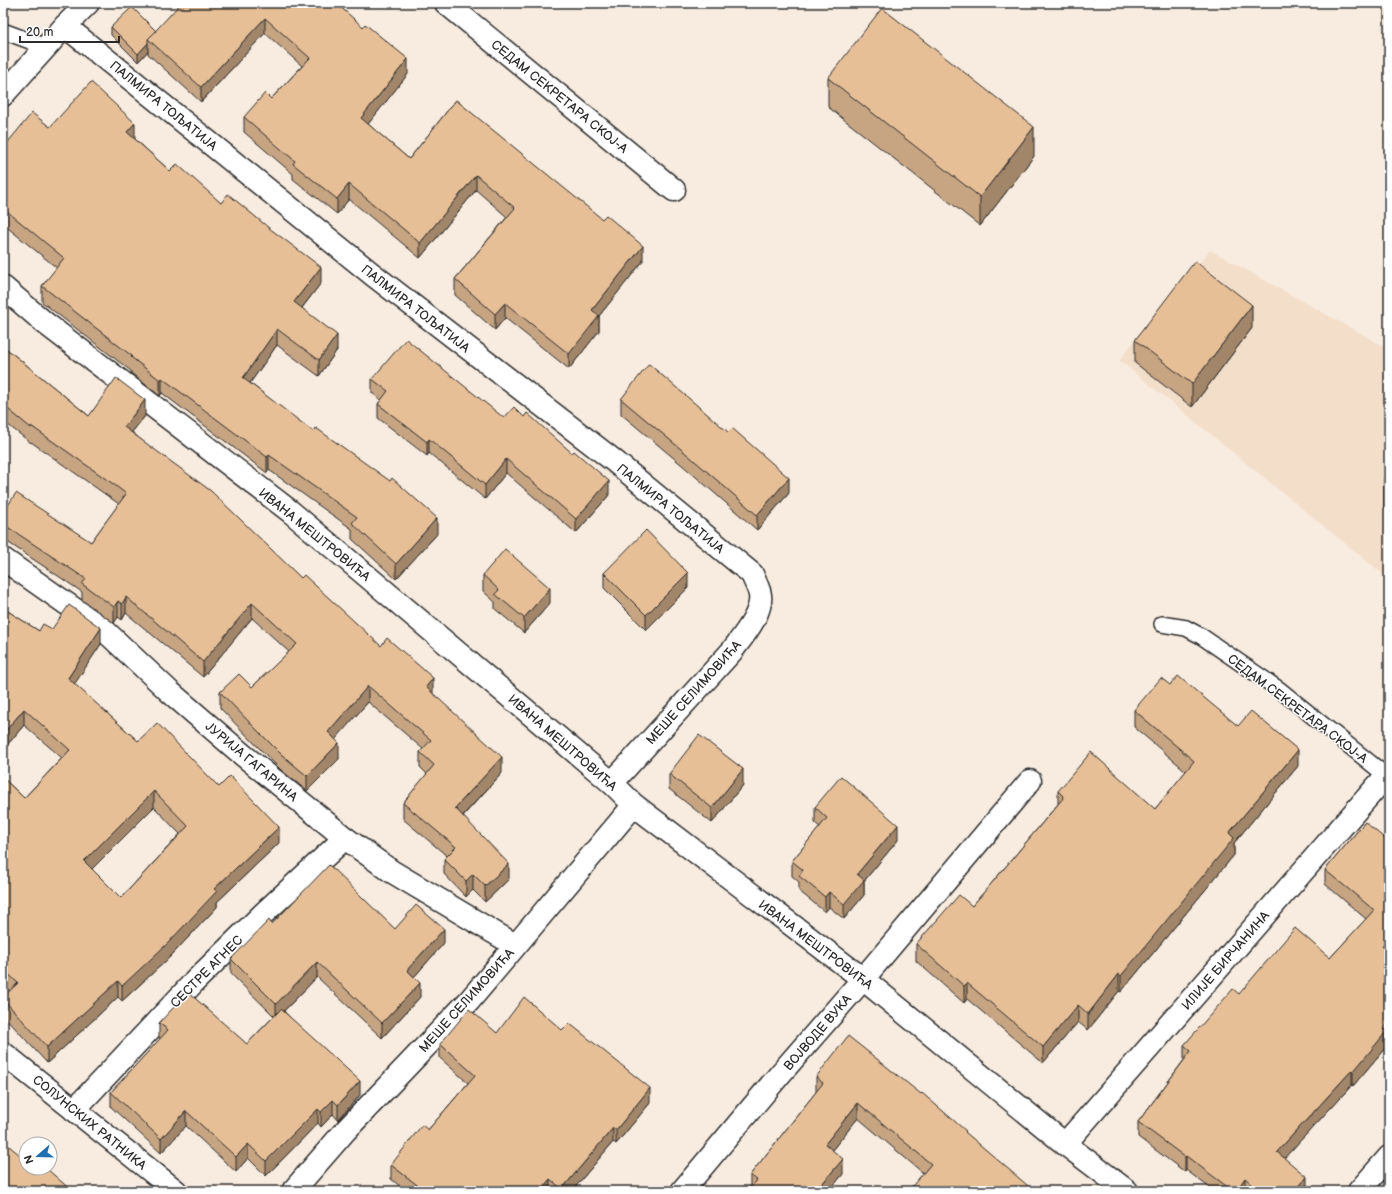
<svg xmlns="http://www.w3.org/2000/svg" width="1392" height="1194" viewBox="0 0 1392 1194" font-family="'Balsamiq Sans',sans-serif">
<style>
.built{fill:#f3deca}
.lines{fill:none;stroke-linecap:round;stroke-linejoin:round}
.service-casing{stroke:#2b2b2b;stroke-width:18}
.minor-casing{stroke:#2b2b2b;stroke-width:25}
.secondary-casing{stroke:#2b2b2b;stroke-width:25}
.service{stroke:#fff;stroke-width:15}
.minor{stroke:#fff;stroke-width:22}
.secondary{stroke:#fff;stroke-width:22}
.wall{fill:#c7a482;stroke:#2b2b2b;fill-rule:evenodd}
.shaded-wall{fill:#a2866a;stroke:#2b2b2b}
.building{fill:#e7bf97;stroke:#2b2b2b;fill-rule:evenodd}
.labels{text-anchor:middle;stroke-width:3;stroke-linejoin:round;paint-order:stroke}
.street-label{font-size:13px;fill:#2b2b2b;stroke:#fff}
</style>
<rect width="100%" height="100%" fill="#f8ece0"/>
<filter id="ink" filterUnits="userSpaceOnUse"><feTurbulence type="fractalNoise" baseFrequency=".025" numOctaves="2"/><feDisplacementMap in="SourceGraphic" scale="8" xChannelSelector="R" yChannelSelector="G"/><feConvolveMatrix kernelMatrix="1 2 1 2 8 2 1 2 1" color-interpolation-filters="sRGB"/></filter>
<g filter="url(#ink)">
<path class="built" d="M1210 250 1389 349V579L1119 360Z"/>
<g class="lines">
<defs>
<g id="service">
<path d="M3 31 46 47"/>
<path d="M1162 624 1186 628 1201 636 1280 690 1389 778"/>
</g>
<g id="minor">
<path d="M446 3 674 190"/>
<path d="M65 26 372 274 613 460 752 574C754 580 759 588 760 595 763 613 742 637 732 651L612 783"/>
<path d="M3 287 45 323 291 512 612 783 634 805 863 979 1065 1144 1127 1191"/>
<path d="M3 559 104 630 170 692 243 755 345 838 391 871 515 945"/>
<path d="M3 1053 176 1191"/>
<path d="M74 1110 194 982 264 913 345 838"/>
<path d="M1065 1144 1386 776"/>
<path d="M293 1191 345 1131 469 1001 634 805"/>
<path d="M682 1191 781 1073 863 979 1030 781"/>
<path d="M1359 1191 1389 1157"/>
</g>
<path id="secondary" d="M3 95 65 26 88 3"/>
</defs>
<use href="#service" class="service-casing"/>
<use href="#minor" class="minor-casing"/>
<use href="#secondary" class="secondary-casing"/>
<use href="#service" class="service"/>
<use href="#minor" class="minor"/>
<use href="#secondary" class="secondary"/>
</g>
<g class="wall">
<path d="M336 3 408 74 368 124 409 159 456 100 643 261 599 316V331L569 369 505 318 495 330 455 295V279L507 217 476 190 420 258 349 199 337 214 293 179V174L244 132V117L271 99 302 66 265 33 201 102 148 54V51L138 62 111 35V27L156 31Z"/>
<path d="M828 78 1034 156 980 226 828 107Z"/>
<path d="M50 127 135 138V139L170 171 221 203 321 283 302 308 337 350 319 376 277 345 250 383 437 534 396 579 352 539V529L269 470 267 473 162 393 160 396 131 373V371L42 302V286L57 268 3 224V148Z"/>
<path d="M1252 328 1192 407 1135 363V340Z"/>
<path d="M3 346 89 416H145L132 432 301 578 433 694 502 773 463 816 509 879 485 902 473 890 466 897 444 874V859L447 856 403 819V803L427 774 420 767V752L423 749 368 702 335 739 339 759 307 791 281 770 258 747 220 708V692L252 687 289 652 252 618 203 677 126 613 122 620 118 617 114 623 82 600V592L3 539V513L91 542 119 504 31 442V443L3 421Z"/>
<path d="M372 379 504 418 609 495 576 533 506 473 485 499 429 453 427 456 378 418V404L381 400 372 393Z"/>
<path d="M621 399 789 493 757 530 688 470 621 414Z"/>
<path d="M1389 472V511L1384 507V478Z"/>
<path d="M604 573 688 588 646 630 604 588Z"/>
<path d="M483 575 550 603 524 633 495 609V602L483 591Z"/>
<path d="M3 608 39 631 52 629 101 644 74 684 138 741 219 787 279 843 217 902V907L168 959 122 1001 118 997 47 1063 3 1015V997L10 991 3 985V778L24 798 62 758 24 725 3 750ZM154 807 180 834 121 898 92 869Z"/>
<path d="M1170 685 1238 726 1298 766 1234 843V855L1121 992 1119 991 1088 1030 1078 1022 1043 1063 967 999 964 1003 916 961V944L972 906 997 877 1058 804V791L1155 809 1186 771 1134 727V710Z"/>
<path d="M669 774 743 785 712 823 669 789Z"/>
<path d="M815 807 898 840 864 881V895L844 919 829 907 825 912 799 891V882L792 876V861L820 827 815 823Z"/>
<path d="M1365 822 1386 1040V1047L1353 1086 1352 1085 1284 1158 1307 1191H1214L1186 1170 1185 1172 1138 1137V1122L1184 1060V1045L1239 994 1330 958 1366 919 1325 884V870Z"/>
<path d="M272 924 395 929 444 943 414 977 420 997 382 1038 317 977 284 1011 360 1095 338 1120 333 1114 321 1127 318 1123 266 1176 248 1158 236 1172 186 1126 161 1153 111 1107V1092L160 1039 159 1037V1023L247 1044 274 1016 231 974V959Z"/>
<path d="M562 1030 650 1103 616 1144 613 1142 572 1191H406L391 1179V1165L428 1130 468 1083 440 1058V1044L497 1033Z"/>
<path d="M816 1077 966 1131 923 1173 858 1118 832 1150 843 1174 829 1191H748L750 1188V1175L816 1092Z"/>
</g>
<g class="shaded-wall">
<path d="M265 18V33L201 102V87Z"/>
<path d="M148 43V51L138 62V54Z"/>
<path d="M408 59V74L361 133V118Z"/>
<path d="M135 123V138L127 148V132Z"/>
<path d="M1034 127V156L980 226V197Z"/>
<path d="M476 175V190L420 258V243Z"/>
<path d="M349 184V199L337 214V199Z"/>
<path d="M643 246V261L599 316V331L569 369V354L592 310Z"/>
<path d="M321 267V283L294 318V302Z"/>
<path d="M505 303V318L495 330V314Z"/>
<path d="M1252 305V328L1192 407V384Z"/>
<path d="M277 329V345L243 393V378Z"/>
<path d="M337 335V350L319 376V360Z"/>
<path d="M162 378V393L160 396V380Z"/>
<path d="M145 400V416L124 442V427Z"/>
<path d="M429 439V453L427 456V442Z"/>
<path d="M269 455V470L267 473V457Z"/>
<path d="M506 459V473L485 499V485Z"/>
<path d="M789 478V493L757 530V515Z"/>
<path d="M609 481V495L576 533V519Z"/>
<path d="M437 518V534L396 579V564Z"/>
<path d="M688 573V588L646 630V615Z"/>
<path d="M550 588V603L524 633V618Z"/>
<path d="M126 597V613L122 620V604Z"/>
<path d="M118 601V617L114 623V607Z"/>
<path d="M252 603V618L203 677V662Z"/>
<path d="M101 628V644L68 694V678Z"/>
<path d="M433 678V694L426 687Z"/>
<path d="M368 686V702L328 748V732Z"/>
<path d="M24 709V725L3 750V734Z"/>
<path d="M339 743V759L307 791V776Z"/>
<path d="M1298 750V766L1234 843V855L1121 992V976L1229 833Z"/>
<path d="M502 757V773L455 824V808Z"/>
<path d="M743 769V785L712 823V808Z"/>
<path d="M154 791V807L84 877V861Z"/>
<path d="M898 825V840L864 881V895L844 919V904L857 874Z"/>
<path d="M279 827V843L217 902V907L168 959 122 1001V986L214 889Z"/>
<path d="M509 864V879L485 902V886Z"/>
<path d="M473 874V890L466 897V881Z"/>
<path d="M829 892V907L825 912V897Z"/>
<path d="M444 929V943L407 985V970Z"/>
<path d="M1389 937V952L1382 946Z"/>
<path d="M317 962V977L276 1019V1004Z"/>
<path d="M1119 974V991L1088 1030V1014Z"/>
<path d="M118 981V997L47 1063V1047Z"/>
<path d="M420 983V997L382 1038V1023Z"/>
<path d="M967 983V999L964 1003V986Z"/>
<path d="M1078 1005V1022L1043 1063V1047Z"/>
<path d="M1389 1022V1036L1386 1040V1047L1353 1086V1072L1383 1029Z"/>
<path d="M1352 1070V1085L1277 1166V1152Z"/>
<path d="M360 1081V1095L338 1120V1105Z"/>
<path d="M650 1088V1103L616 1144V1130Z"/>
<path d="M333 1100V1114L321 1127V1112Z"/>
<path d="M858 1103V1118L825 1159V1144Z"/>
<path d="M318 1109V1123L266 1176V1161Z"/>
<path d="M186 1111V1126L161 1153V1139Z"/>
<path d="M613 1128V1142L572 1191H562V1189Z"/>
<path d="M248 1144V1158L236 1172V1157Z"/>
<path d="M1186 1156V1170L1185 1172V1157Z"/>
<path d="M843 1159V1174L829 1191H821V1185Z"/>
<path d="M1307 1177V1191H1295Z"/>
<path d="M1245 1178V1191H1236Z"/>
<path d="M550 1179V1191H540Z"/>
</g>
<g class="building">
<path d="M181 3H336L363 27 365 24 408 59 361 118 409 159 456 100 602 219 606 215 643 246 592 310 599 316 569 354 505 303 495 314 455 279 515 208 476 175 420 243 349 184 337 199 293 164 295 161 244 117 265 93 271 99 310 58 265 18 201 87 148 39Z"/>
<path d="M132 7 156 31 148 39V43L138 54 111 27Z"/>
<path d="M882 8 1034 127 980 197 828 78Z"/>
<path d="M91 82 135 123 127 132 170 171 177 164 221 203 228 194 269 228 321 267 294 302 337 335 319 360 277 329 243 378 314 432 316 428 390 481 392 478 437 518 396 564 352 523 357 517 269 455 267 457 162 378 160 380 131 357 132 356 42 286 64 258 3 208V148L32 113 50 127Z"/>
<path d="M1195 261 1252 305 1192 384 1135 340Z"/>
<path d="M406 339 504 418 514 407 524 417 527 413 572 453 574 451 609 481 576 519 506 459 485 485 429 439 427 442 378 404 388 391 372 379Z"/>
<path d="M3 346 89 416 116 378 145 400 124 427 211 491 301 578 304 575 381 646 387 638 433 678 426 687 502 757 455 808 509 864 485 886 473 874 466 881 444 859 456 847 403 803 434 765 420 752 431 740 368 686 328 732 339 743 307 776 281 754 258 731 220 692 239 674 252 687 297 644 252 603 203 662 126 597 122 604 118 601 114 607 82 584 86 579 3 524V513L16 493 91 542 126 494 116 486 31 426V428L3 405Z"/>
<path d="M649 364 728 432 732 428 789 478 757 515 688 455 621 399Z"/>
<path d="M1389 472V482L1384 478Z"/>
<path d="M646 530 688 573 646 615 604 573Z"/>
<path d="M505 549 550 588 524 618 495 594 499 590 483 575Z"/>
<path d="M69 605 101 628 68 678 138 741 157 723 219 787 230 776 279 827 214 889 217 891 168 943 122 986 118 981 47 1047 3 999V997L18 983 3 969V778L24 798 70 750 24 709 3 734V608L39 631 43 624 52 629ZM154 791 188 826 121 898 84 861Z"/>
<path d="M1178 676 1238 726 1251 711 1298 750 1229 833 1234 838 1121 976 1119 974 1088 1014 1078 1005 1043 1047 967 983 964 986 916 944 959 895 972 906 997 877 1064 797 1058 791 1091 752 1155 809 1194 761 1134 710 1161 678 1170 685Z"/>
<path d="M699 735 743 769 712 808 669 774Z"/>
<path d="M841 776 898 825 857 874 864 880 844 904 829 892 825 897 799 876 803 870 792 861 827 818 815 807Z"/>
<path d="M1365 822 1389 842V937L1382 946 1389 951V1022L1383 1029 1386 1032 1353 1072 1352 1070 1277 1152 1307 1177 1295 1191H1260L1245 1178 1236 1191H1233L1186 1156 1185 1157 1138 1122 1191 1051 1184 1045 1233 989 1239 994 1295 928 1330 958 1374 910 1325 870Z"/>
<path d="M329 865 395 929 416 905 444 929 407 970 420 983 382 1023 317 962 276 1004 231 959 269 920 272 924Z"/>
<path d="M188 992 247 1044 281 1009 360 1081 338 1105 333 1100 321 1112 318 1109 266 1161 248 1144 236 1157 186 1111 161 1139 111 1092 168 1030 159 1023Z"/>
<path d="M524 997 562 1030 569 1023 650 1088 616 1130 613 1128 562 1189 550 1179 540 1191H425L391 1165 422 1125 428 1130 475 1075 440 1044 469 1009 497 1033Z"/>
<path d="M848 1036 921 1094 922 1093 966 1131 965 1132 1034 1191H908L931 1164 858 1103 825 1144 843 1159 821 1185 828 1191H748L757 1180 750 1175 823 1083 816 1077Z"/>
<path d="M3 1141 26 1160V1168H46L72 1191H3Z"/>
</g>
</g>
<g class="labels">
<g class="street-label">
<text transform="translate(560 96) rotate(39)" y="5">СЕДАМ СЕКРЕТАРА СКОЈ-А</text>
<text transform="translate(164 105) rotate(39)" y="5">ПАЛМИРА ТОЉАТИЈА</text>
<text transform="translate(416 308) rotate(38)" y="5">ПАЛМИРА ТОЉАТИЈА</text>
<text transform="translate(671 508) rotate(39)" y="5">ПАЛМИРА ТОЉАТИЈА</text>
<text transform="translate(315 534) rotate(39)" y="5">ИВАНА МЕШТРОВИЋА</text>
<text transform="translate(693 692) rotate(-48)" y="5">МЕШЕ СЕЛИМОВИЋА</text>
<text transform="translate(1298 708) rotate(37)" y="5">СЕДАМ СЕКРЕТАРА СКОЈ-А</text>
<text transform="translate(563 742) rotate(41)" y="5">ИВАНА МЕШТРОВИЋА</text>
<text transform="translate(252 761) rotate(40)" y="5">ЈУРИЈА ГАГАРИНА</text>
<text transform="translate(816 944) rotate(37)" y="5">ИВАНА МЕШТРОВИЋА</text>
<text transform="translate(1225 960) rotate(-49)" y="5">ИЛИЈЕ БИРЧАНИНА</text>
<text transform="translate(206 971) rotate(-45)" y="5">СЕСТРЕ АГНЕС</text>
<text transform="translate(466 1000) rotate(-48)" y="5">МЕШЕ СЕЛИМОВИЋА</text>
<text transform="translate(817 1032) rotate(-49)" y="5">ВОЈВОДЕ ВУКА</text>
<text transform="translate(90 1122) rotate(39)" y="5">СОЛУНСКИХ РАТНИКА</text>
</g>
</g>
<rect width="1392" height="1194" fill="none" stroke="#fff" stroke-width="16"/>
<rect x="8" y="8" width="1376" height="1178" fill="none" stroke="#2b2b2b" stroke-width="1.5" filter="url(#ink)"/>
<g transform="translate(38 1156) rotate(250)"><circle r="19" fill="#ffffff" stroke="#aaaaaa"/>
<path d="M0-3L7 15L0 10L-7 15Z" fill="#1f6fb2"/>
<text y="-6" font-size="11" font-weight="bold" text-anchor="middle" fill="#2b2b2b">N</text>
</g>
<path d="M20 36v6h99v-6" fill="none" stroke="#2b2b2b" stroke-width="2"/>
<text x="26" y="36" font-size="12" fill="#2b2b2b" stroke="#ffffff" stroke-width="3" paint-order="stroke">20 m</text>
</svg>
